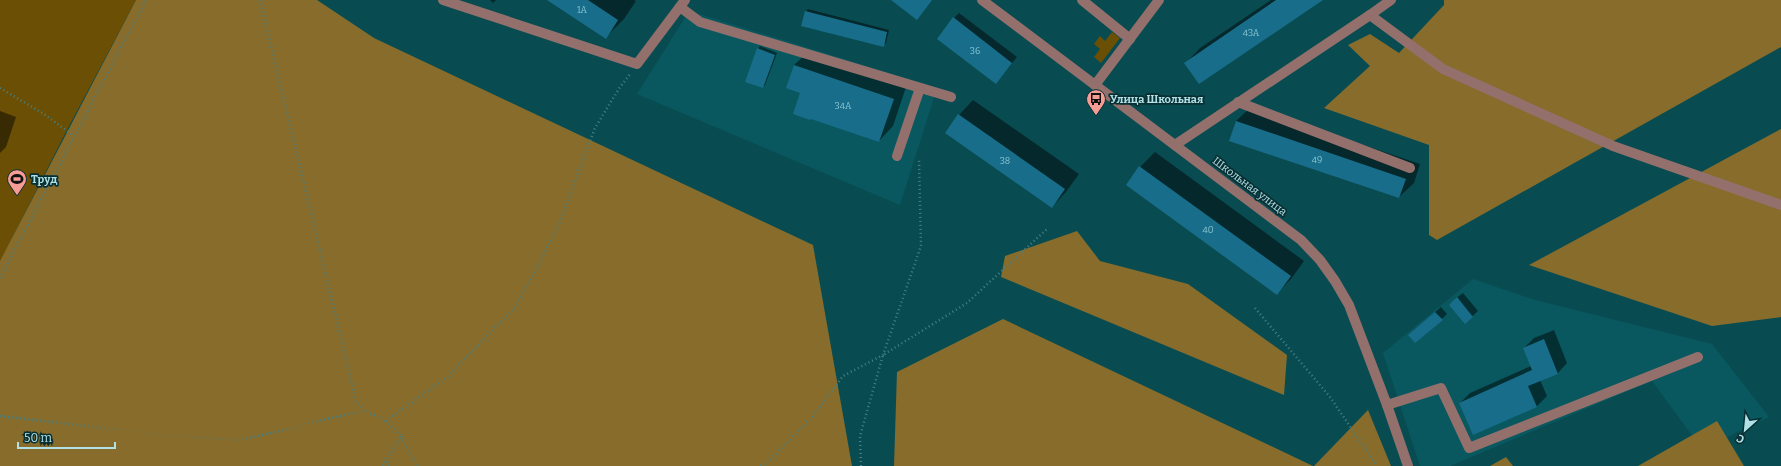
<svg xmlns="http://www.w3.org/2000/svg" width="1781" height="466" viewBox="0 0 1781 466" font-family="Bitter,serif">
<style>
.built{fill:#09585f}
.green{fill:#6a4f04}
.forest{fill:#876c2c}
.shadow{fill:#0007}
.building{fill:#186e8a}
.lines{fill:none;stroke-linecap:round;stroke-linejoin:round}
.path{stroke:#458288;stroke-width:2.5;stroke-dasharray:1 3;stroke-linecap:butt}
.minor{stroke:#94706c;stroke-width:10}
.labels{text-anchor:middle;stroke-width:3.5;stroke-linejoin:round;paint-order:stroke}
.number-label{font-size:9px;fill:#89c4d0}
.poi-label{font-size:11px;font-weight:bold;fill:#afe1e7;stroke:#092f33;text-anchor:start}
.street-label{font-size:11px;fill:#afe1e7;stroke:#092f33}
</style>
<rect width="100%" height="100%" fill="#084c52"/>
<g class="built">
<path d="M699 14 937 88 900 205 637 94 686 16Z"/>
<path d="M1473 279 1535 300 1712 344 1769 417 1702 449 1652 381 1450 466H1420L1383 353Z"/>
</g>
<g class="green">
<path d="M0 0H136L67 130 0 262Z"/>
<path d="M1112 32 1120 38 1101 63 1094 57 1100 49 1094 44 1100 36 1105 41Z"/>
</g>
<g class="forest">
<path d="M136 0H317L374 38 813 245 852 466H0V261Z"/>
<path d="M1444 0H1781V47L1437 240 1429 235V145L1324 108 1370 66 1348 45 1370 34 1399 53 1444 5Z"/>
<path d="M1781 129V317L1712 326 1529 265Z"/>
<path d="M1077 231 1100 261 1188 284 1287 355 1284 395 1001 277 1005 256Z"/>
<path d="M1003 319 1313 466H894L897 372Z"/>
<path d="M1368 410 1391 466H1314Z"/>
<path d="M1717 421 1744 466H1638Z"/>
<path d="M1506 457 1513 466H1490Z"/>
</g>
<g class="shadow">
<path d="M490 0H496L493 3Z"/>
<path d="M549 0H634L636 1 624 19 605 38Z"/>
<path d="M1271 0H1320L1186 63 1200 48Z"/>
<path d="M808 9 889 30 886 43 883 46 806 11Z"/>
<path d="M959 13 1017 57 996 83 954 18Z"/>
<path d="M760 46 777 53 765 85 763 87 758 49Z"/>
<path d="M809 51 907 84 893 126 879 141 812 118 801 92 794 65Z"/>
<path d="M973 100 1079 174 1066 192 1052 207 946 133 959 115Z"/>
<path d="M1251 107 1420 164 1414 183 1399 197 1236 121Z"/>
<path d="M0 111 16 117 6 147 0 153Z"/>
<path d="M1155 152 1304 261 1291 279 1277 293 1140 167Z"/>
<path d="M1463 293 1478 311 1465 323 1455 299Z"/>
<path d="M1441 307 1447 314 1442 319 1415 330Z"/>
<path d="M1554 330 1567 363 1558 373 1540 380 1547 396 1537 406 1474 434 1460 403 1470 393 1531 366 1524 348 1534 338Z"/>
</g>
<g class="building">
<path d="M547 0H588L618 20 606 39Z"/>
<path d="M891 0H932L917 20Z"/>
<path d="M1276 0H1323L1199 84 1184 63Z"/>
<path d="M805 11 887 32 884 47 801 26Z"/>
<path d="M953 17 1012 63 996 84 937 39Z"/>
<path d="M757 48 775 55 763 88 745 82Z"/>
<path d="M794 65 894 99 879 142 811 119 810 120 793 114 800 93 786 88Z"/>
<path d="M958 114 1065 189 1052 208 945 133Z"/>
<path d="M1236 121 1406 179 1399 198 1229 141Z"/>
<path d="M1139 166 1291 276 1277 295 1126 185Z"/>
<path d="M1457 297 1473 317 1465 324 1449 305Z"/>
<path d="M1435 312 1443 320 1415 343 1408 335Z"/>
<path d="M1544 339 1558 374 1528 386 1537 407 1473 435 1459 403 1532 370 1523 348Z"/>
</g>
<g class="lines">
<g class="path">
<path d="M260 0 356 401 364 410"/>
<path d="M0 88 44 114 74 136"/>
<path d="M0 278 146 0"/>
<path d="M1255 308 1330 397 1377 466"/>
<path d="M0 416 151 434 242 440 364 410 386 421"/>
<path d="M401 436 417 466"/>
<path d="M386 462 390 466"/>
<path d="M383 466 401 436 386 421 447 377 516 306 558 227 595 128 620 87 631 73"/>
<path d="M760 466 769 461 813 416 843 376 883 355 921 246 919 159"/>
<path d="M861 466 860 436 883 355 967 303 1048 228"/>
</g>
<g class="minor">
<path d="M443 0 637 64 685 0"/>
<path d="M982 0 1301 240 1320 260 1335 281 1349 305 1387 405 1408 466"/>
<path d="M1082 0 1130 39"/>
<path d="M680 7 700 22 951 97"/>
<path d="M1370 15 1391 0"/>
<path d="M1095 85 1159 0"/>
<path d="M1238 102 1410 168"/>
<path d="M1175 145 1370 15 1443 69 1613 146 1781 205"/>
<path d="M897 156 920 88"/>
<path d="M1387 405 1441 388 1469 448 1698 357"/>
</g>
</g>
<defs>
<symbol id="bus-pin" viewBox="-11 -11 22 30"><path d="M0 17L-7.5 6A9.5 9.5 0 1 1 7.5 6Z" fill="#f59c94" stroke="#092f33"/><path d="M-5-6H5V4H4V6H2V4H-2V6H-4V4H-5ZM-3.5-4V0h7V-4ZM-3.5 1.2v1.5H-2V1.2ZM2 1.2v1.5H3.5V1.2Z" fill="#111"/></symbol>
<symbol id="stadium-pin" viewBox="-11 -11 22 30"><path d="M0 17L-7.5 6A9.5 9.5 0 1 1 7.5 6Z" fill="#f59c94" stroke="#092f33"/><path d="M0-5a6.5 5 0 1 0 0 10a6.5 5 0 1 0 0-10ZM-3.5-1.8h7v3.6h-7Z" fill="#111"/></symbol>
</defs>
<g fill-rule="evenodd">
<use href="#bus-pin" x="1085" y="88" width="22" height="30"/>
<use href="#stadium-pin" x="6" y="168" width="22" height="30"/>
</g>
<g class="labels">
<g class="number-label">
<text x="582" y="13">1А</text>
<text x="1251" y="36">43А</text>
<text x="975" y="54">36</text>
<text x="843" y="109">34А</text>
<text x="1317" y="163">49</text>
<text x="1005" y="164">38</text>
<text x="1208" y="233">40</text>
</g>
<g class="poi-label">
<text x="1110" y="103">Улица Школьная</text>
<text x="31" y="183">Труд</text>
</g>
<g class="street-label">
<text transform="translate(1250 186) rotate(37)" y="4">Школьная улица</text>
</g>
</g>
<g transform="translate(1745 430) rotate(207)" stroke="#092f33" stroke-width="3" paint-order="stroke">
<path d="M0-3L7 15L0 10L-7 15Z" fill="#afe1e7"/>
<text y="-6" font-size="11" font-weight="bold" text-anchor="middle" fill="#afe1e7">С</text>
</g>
<path d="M18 442v6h97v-6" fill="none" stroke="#afe1e7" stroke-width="2"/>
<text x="24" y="442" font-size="12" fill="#afe1e7" stroke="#092f33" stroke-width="3" paint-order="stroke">50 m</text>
</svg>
